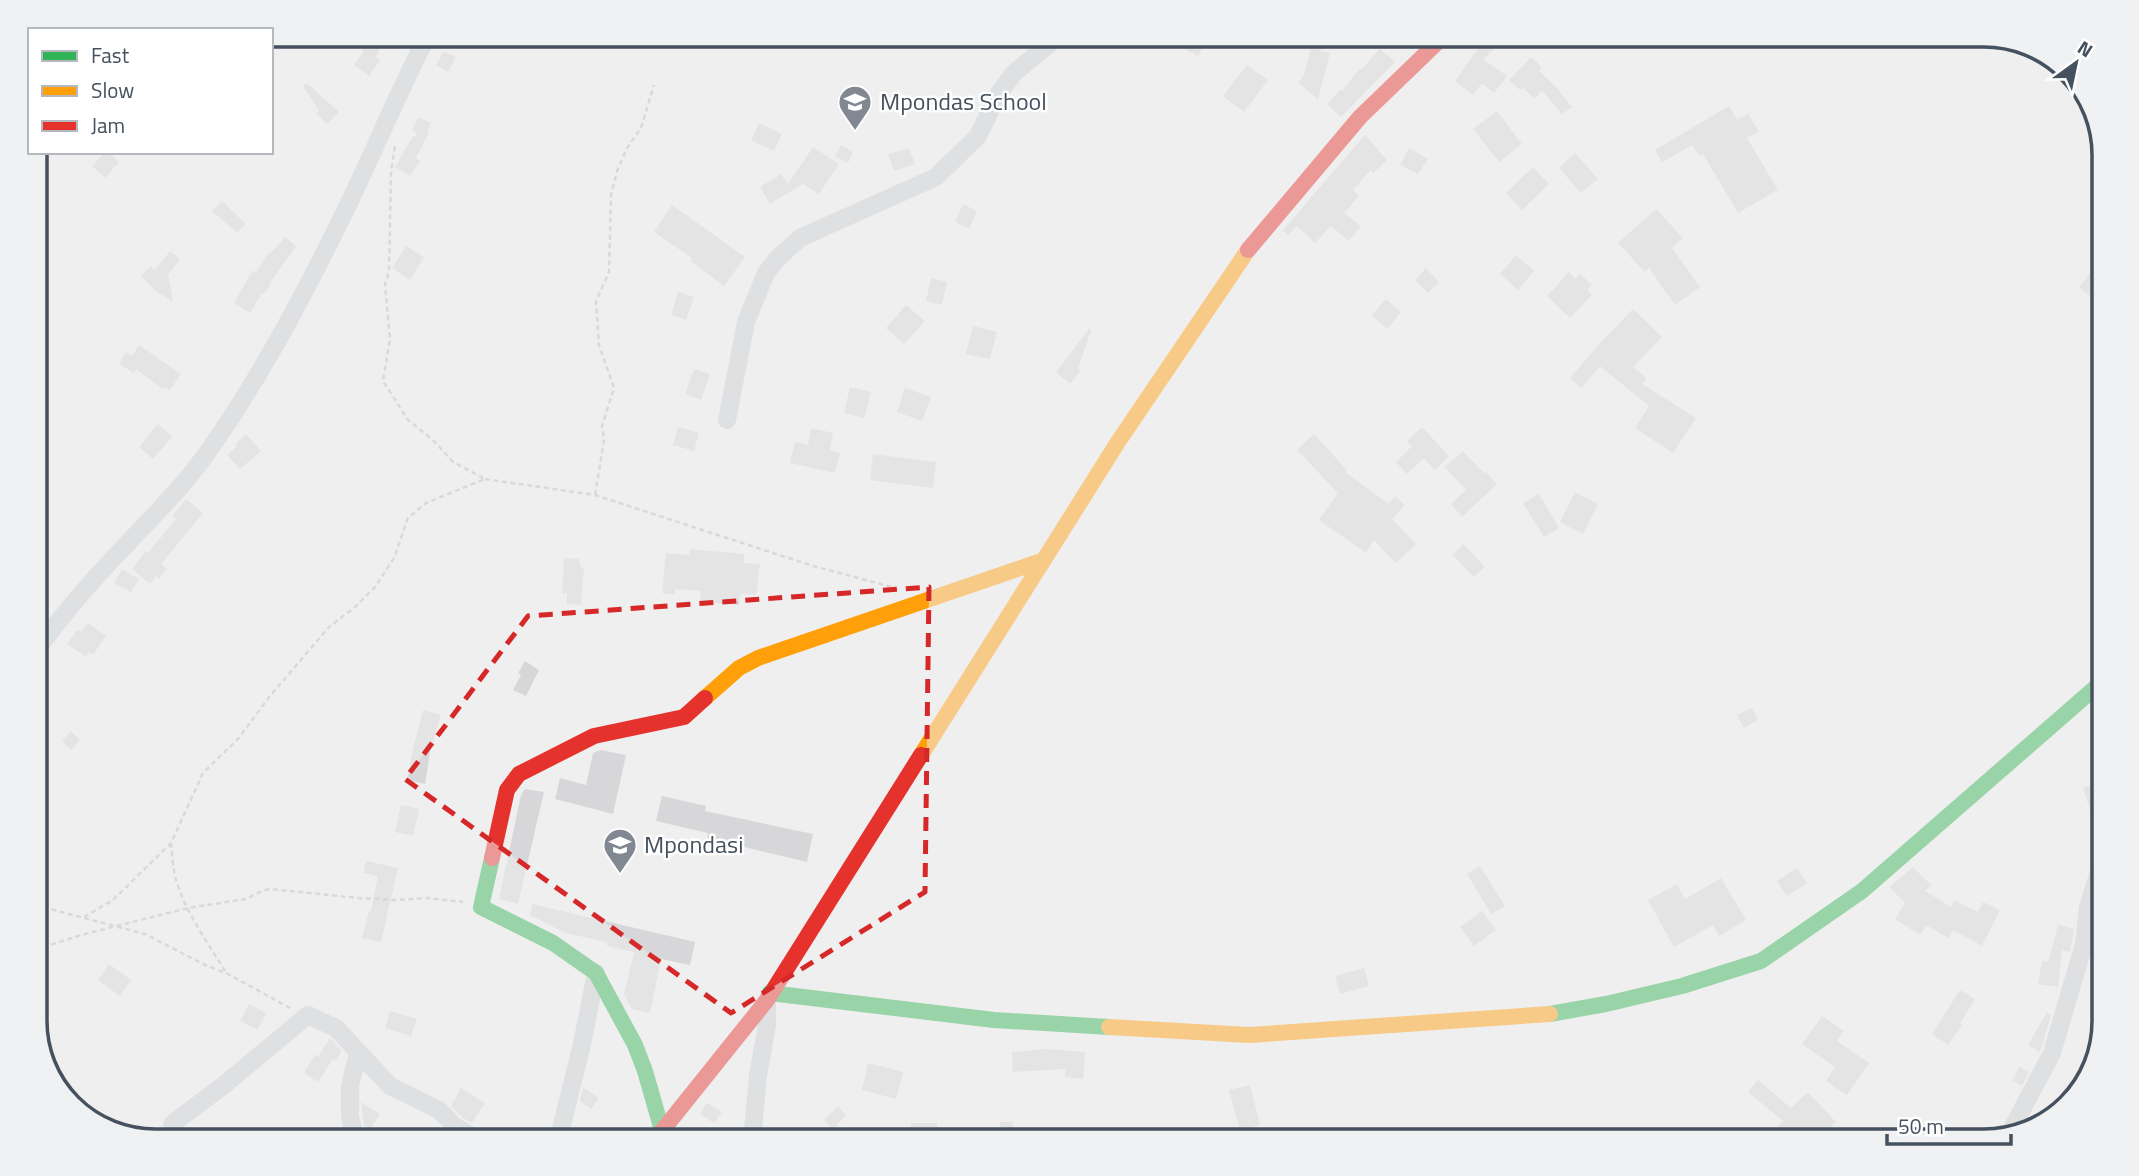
<svg xmlns="http://www.w3.org/2000/svg" width="2139" height="1176" viewBox="0 0 2139 1176" font-family="'Titillium Web',sans-serif">
<style>
.building{fill:#d7d7d9}
.lines{fill:none;stroke-linecap:round;stroke-linejoin:round}
.path{stroke:#b7c4c1;stroke-width:2.5;stroke-dasharray:5 3.5;stroke-linecap:butt}
.street{stroke:#cbced1;stroke-width:18}
.fast{stroke:#30b455;stroke-width:16}
.slow{stroke:#ff9f0a;stroke-width:16}
.jam{stroke:#e5322d;stroke-width:16}
.marked{fill:none;stroke:#d62828;stroke-width:5;stroke-dasharray:14 9;stroke-linejoin:round}
.labels{text-anchor:middle;stroke-width:5;stroke-linejoin:round;paint-order:stroke}
.poi-label{font-size:24px;fill:#45515e;stroke:#fff;text-anchor:start}
.rim{fill:none;stroke:#45515e;stroke-width:3.5}
</style>
<rect width="100%" height="100%" fill="#f0efef"/>
<g class="building">
<path d="M369 35 384 38 376 57 380 60 369 76 354 65 361 55Z"/>
<path d="M1314 35H1332L1320 51 1330 53 1318 99 1298 83 1304 75Z"/>
<path d="M1475 35H1511L1483 59 1507 76 1494 93 1482 83 1473 95 1455 81 1482 43Z"/>
<path d="M1191 38 1204 45 1198 56 1185 49Z"/>
<path d="M1380 49 1395 62 1341 117 1327 104 1340 90 1342 91 1360 68 1362 69Z"/>
<path d="M444 51 456 57 448 72 436 65Z"/>
<path d="M1531 57 1542 67 1539 71 1556 87 1572 107 1562 114 1542 91 1535 99 1523 88 1520 90 1509 80Z"/>
<path d="M1247 65 1268 80 1244 112 1223 96Z"/>
<path d="M307 83 339 112 327 124 316 113 319 110 303 86Z"/>
<path d="M1729 106 1737 120 1748 114 1759 132 1747 138 1778 190 1738 213 1703 154 1699 156 1693 145 1662 162 1655 150Z"/>
<path d="M1497 111 1522 144 1499 162 1473 129Z"/>
<path d="M418 117 431 123 427 132 429 133 416 158 420 161 410 176 395 167 413 136 415 137 417 133 412 130Z"/>
<path d="M759 123 782 134 774 151 751 140Z"/>
<path d="M1365 135 1387 160 1373 173 1371 170 1353 190 1359 196 1344 213 1361 226 1349 241 1331 226 1315 243 1297 226 1288 235 1283 230Z"/>
<path d="M841 145 853 152 848 163 835 156Z"/>
<path d="M813 147 839 164 819 194 803 184 770 204 760 187 781 174 788 184Z"/>
<path d="M909 148 915 164 894 171 888 154Z"/>
<path d="M1409 148 1428 159 1418 174 1400 165Z"/>
<path d="M105 152H108L119 162 105 178 92 166Z"/>
<path d="M1575 153 1598 179 1581 193 1559 168Z"/>
<path d="M1533 167 1549 184 1522 210 1506 193Z"/>
<path d="M222 201 246 224 237 233 212 211Z"/>
<path d="M963 204 977 211 969 229 955 222Z"/>
<path d="M672 205 745 257 724 286 690 261 692 258 654 232Z"/>
<path d="M1656 209 1683 238 1672 248 1700 287 1675 305 1649 268 1645 272 1618 243Z"/>
<path d="M285 237 296 246 270 283 271 284 264 294 262 293 250 313 234 303 253 270 256 273 269 252 271 253Z"/>
<path d="M406 246 424 257 410 280 392 268Z"/>
<path d="M170 251 180 259 168 275 173 302 156 291 141 276 151 266 155 270Z"/>
<path d="M2104 253V305L2079 288Z"/>
<path d="M1516 255 1534 271 1518 290 1500 274Z"/>
<path d="M1426 268 1439 282 1428 293 1415 280Z"/>
<path d="M1569 272 1576 279 1580 274 1592 285 1587 290 1592 295 1570 318 1547 296Z"/>
<path d="M931 278 947 282 942 305 926 301Z"/>
<path d="M678 292 694 297 686 320 671 315Z"/>
<path d="M1386 299 1401 312 1387 329 1372 315Z"/>
<path d="M906 305 925 321 904 344 886 328Z"/>
<path d="M1633 309 1662 337 1633 367 1647 378 1642 384 1696 418 1673 453 1635 428 1649 406 1600 366 1581 388 1570 378 1599 344Z"/>
<path d="M973 326 997 332 990 359 966 354Z"/>
<path d="M1089 329 1091 330 1078 369 1080 371 1070 384 1056 372Z"/>
<path d="M139 345 181 374 170 390 165 387 163 389 136 369 134 373 119 364 126 352 132 356Z"/>
<path d="M694 369 710 374 701 400 685 394Z"/>
<path d="M850 387 871 392 864 418 844 413Z"/>
<path d="M905 388 931 397 922 421 897 412Z"/>
<path d="M158 424 172 437 153 459 139 447Z"/>
<path d="M678 427 699 433 694 451 673 445Z"/>
<path d="M1422 427 1449 456 1435 470 1424 458 1407 474 1396 462 1412 446 1407 441Z"/>
<path d="M811 428 833 433 830 450 840 453 835 473 790 463 795 442 808 445Z"/>
<path d="M246 434 261 451 240 469 227 455 237 446 235 444Z"/>
<path d="M1314 434 1347 470 1345 472 1389 504 1395 496 1405 505 1392 519 1416 544 1396 563 1374 540 1366 553 1319 520 1338 493 1297 450Z"/>
<path d="M1463 451 1484 473 1486 472 1497 484 1462 517 1451 504 1466 490 1445 467Z"/>
<path d="M873 454 936 462 933 488 870 480Z"/>
<path d="M1575 492 1598 504 1583 534 1560 522Z"/>
<path d="M1539 494 1559 528 1544 537 1523 503Z"/>
<path d="M186 499 203 513 161 564 167 569 159 579 156 576 150 584 132 569 146 551 148 553 176 519 172 516Z"/>
<path d="M1463 544 1485 567 1474 577 1453 555Z"/>
<path d="M690 549 744 554V563L760 564 756 595 740 594 739 605 700 601 701 591 675 589V595L662 593 666 553 689 555Z"/>
<path d="M564 558 579 559 581 568H584L581 605 567 604V593H562Z"/>
<path d="M122 569 139 579 131 592 114 583Z"/>
<path d="M88 623 106 636 93 655 89 652 86 657 67 644 77 630 81 632Z"/>
<path d="M525 661 539 670 526 696 513 690 521 675 518 673Z"/>
<path d="M1752 708 1758 720 1744 728 1737 715Z"/>
<path d="M423 710 441 715 430 752 425 784 407 780 413 749Z"/>
<path d="M71 731 80 740 71 750 62 741Z"/>
<path d="M601 750 626 755 613 814 555 799 560 778 586 785 593 753Z"/>
<path d="M2104 781V809L2091 813 2083 788Z"/>
<path d="M525 789 544 792 518 904 499 899 521 795Z"/>
<path d="M662 796 706 806 705 811 813 834 807 862 707 838 708 833 656 821Z"/>
<path d="M401 805 419 809 413 836 395 832Z"/>
<path d="M366 861 398 868 381 942 362 938 369 911H371L378 876 364 873Z"/>
<path d="M1480 866 1505 906 1491 914 1467 874Z"/>
<path d="M1913 867 1931 885 1925 891 1951 907 1954 900 1978 912 1983 902 2000 910 1982 946 1953 930 1948 938 1926 925 1920 935 1895 919 1905 903 1889 887Z"/>
<path d="M1797 868 1807 883 1787 896 1777 881Z"/>
<path d="M1721 878 1746 920 1719 936 1713 925 1674 947 1648 900 1677 884 1685 899Z"/>
<path d="M532 904 695 942 690 965 661 959 650 1013 632 1009 624 994 634 952 607 946V942L565 933 530 915Z"/>
<path d="M1482 911 1496 930 1474 946 1460 927Z"/>
<path d="M2058 925 2074 929 2070 952 2062 950 2058 987 2038 984 2042 961 2048 962Z"/>
<path d="M109 964 131 980 120 996 98 980Z"/>
<path d="M1364 968 1369 986 1340 994 1335 976Z"/>
<path d="M1960 990 1975 999 1960 1024 1962 1025 1948 1045 1932 1034Z"/>
<path d="M249 1004 266 1013 257 1030 240 1021Z"/>
<path d="M390 1011 417 1019 411 1036 385 1028Z"/>
<path d="M2047 1012 2051 1015 2040 1052 2028 1045Z"/>
<path d="M1822 1016 1844 1031 1837 1041 1869 1063 1847 1095 1826 1081 1835 1067 1802 1044Z"/>
<path d="M330 1038 342 1051 336 1061 333 1059 318 1082 304 1073 315 1055 318 1057Z"/>
<path d="M1047 1049 1085 1052 1083 1079 1065 1077V1069L1013 1072 1012 1052Z"/>
<path d="M868 1063 903 1072 896 1099 862 1090Z"/>
<path d="M2019 1067 2029 1072 2022 1086 2012 1081Z"/>
<path d="M1758 1080 1791 1108 1808 1092 1836 1122 1816 1141H1796L1778 1126 1783 1121 1748 1092Z"/>
<path d="M1250 1085 1260 1125 1240 1130 1229 1090Z"/>
<path d="M583 1087 599 1098 591 1109 580 1101Z"/>
<path d="M461 1088 485 1103 472 1123 463 1118 451 1106Z"/>
<path d="M361 1102 380 1114 370 1129 364 1125Z"/>
<path d="M707 1103 722 1112 714 1123 700 1114Z"/>
<path d="M838 1106 846 1115 833 1129 824 1120Z"/>
<path d="M1000 1122H1013L1012 1135 999 1134Z"/>
<rect x="911" y="1123" width="26" height="18"/>
</g>
<g class="lines">
<g class="path">
<path d="M485 479 595 495 813 566 896 588"/>
<path d="M595 495 604 440 602 426 614 388 599 345 596 301 609 272 611 195 617 171 627 148 641 128 654 85"/>
<path d="M171 843C172 854 173 866 175 876 184 911 207 941 225 971"/>
<path d="M35 905 145 934 205 965 226 973 290 1008"/>
<path d="M84 917 113 900 171 843 203 773 238 739 270 696 329 627 355 607 375 587 394 558 408 518 426 503 485 479 453 462 433 440 408 420 383 381 390 339 385 284 389 272 391 172 395 146"/>
<path d="M35 950 81 935 188 908 246 899 264 890 270 889 359 898 396 900 427 898 463 902"/>
</g>
<g class="street">
<path d="M727 420 746 322 766 273 776 260 800 238 936 177 978 136 999 93 1014 73 1060 35"/>
<path d="M35 652C62 615 92 580 124 547 156 513 188 482 214 443 266 368 309 285 349 203 376 147 399 90 428 35"/>
<path d="M172 1124 224 1085 308 1015 336 1028 390 1086 439 1110 456 1127 473 1137 522 1139 526 1141"/>
<path d="M2009 1134 2052 1053 2084 944 2088 907 2104 856"/>
<path d="M348 1141 353 1130 350 1116V1086L358 1053"/>
<path d="M558 1141 582 1044 596 973"/>
<path d="M752 1141 758 1076 767 1025V1000"/>
</g>
<g class="fast">
<path d="M492 858 481 907 553 943 596 973 635 1045 645 1071 665 1141"/>
<path d="M770 993 994 1020 1109 1027"/>
<path d="M1550 1014 1606 1004 1682 986 1761 961 1862 891 2104 680"/>
</g>
<g class="slow">
<path d="M705 698 739 668 758 658 1044 560"/>
<path d="M921 755 1118 442 1248 250"/>
<path d="M1109 1027 1249 1035 1550 1014"/>
</g>
<g class="jam">
<path d="M1248 250 1360 117 1445 35"/>
<path d="M492 858 507 790 519 774 594 736 684 717 705 698"/>
<path d="M654 1141 767 1000 921 755"/>
</g>
</g>
<path d="M0 0H2139V1176H0ZM929 587 925 892 731 1013 405 779 528 616Z" fill="#f0efef" fill-opacity=".55" fill-rule="evenodd"/>
<path class="marked" d="M929 587 925 892 731 1013 405 779 528 616Z"/>
<defs>
<symbol id="school-pin" viewBox="-11 -11 22 30"><path d="M0 17L-7.5 6A9.5 9.5 0 1 1 7.5 6Z" fill="#818891" stroke="#fff"/><path d="M0-5L7-2L0 1L-7-2ZM-4 1L0 2.5L4 1V4Q0 6-4 4Z" fill="#fff"/></symbol>
</defs>
<g fill-rule="evenodd">
<use href="#school-pin" x="836" y="83" width="38" height="52"/>
<use href="#school-pin" x="601" y="826" width="38" height="52"/>
</g>
<g class="labels">
<g class="poi-label">
<text x="880" y="110">Mpondas School</text>
<text x="644" y="853">Mpondasi</text>
</g>
</g>
<path d="M0 0H2139V1176H0ZM155 47H1984A108 108 0 0 1 2092 155V1021A108 108 0 0 1 1984 1129H155A108 108 0 0 1 47 1021V155A108 108 0 0 1 155 47Z" fill="#f0f1f2" fill-rule="evenodd"/>
<path class="rim" d="M155 47H1984A108 108 0 0 1 2092 155V1021A108 108 0 0 1 1984 1129H155A108 108 0 0 1 47 1021V155A108 108 0 0 1 155 47Z"/>
<rect x="28" y="28" width="245" height="126" fill="#ffffff" stroke="#b5b9bf" stroke-width="2"/>
<rect x="42" y="51" width="35" height="10" fill="#30b455" stroke="#b5b9bf" stroke-width="2"/>
<text x="91" y="63" font-size="21" fill="#45515e">Fast</text>
<rect x="42" y="86" width="35" height="10" fill="#ff9f0a" stroke="#b5b9bf" stroke-width="2"/>
<text x="91" y="98" font-size="21" fill="#45515e">Slow</text>
<rect x="42" y="121" width="35" height="10" fill="#e5322d" stroke="#b5b9bf" stroke-width="2"/>
<text x="91" y="133" font-size="21" fill="#45515e">Jam</text>
<g transform="translate(2076 63) rotate(33)" stroke="#ffffff" stroke-width="5" paint-order="stroke">
<path d="M0-5L12 26L0 18L-12 26Z" fill="#45515e"/>
<text y="-10" font-size="19" font-weight="bold" text-anchor="middle" fill="#45515e">N</text>
</g>
<path d="M1887 1134v10h124v-10" fill="none" stroke="#45515e" stroke-width="3.5"/>
<text x="1898" y="1134" font-size="21" fill="#45515e" stroke="#ffffff" stroke-width="5" paint-order="stroke">50 m</text>
</svg>
